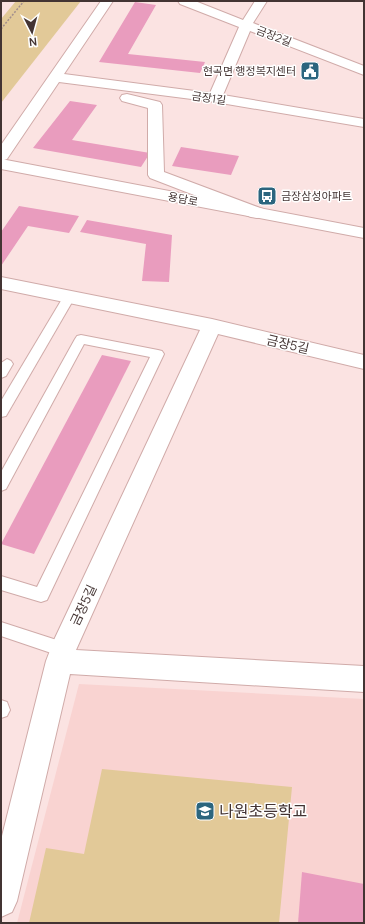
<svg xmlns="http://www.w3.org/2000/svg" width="365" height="924" viewBox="0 0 365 924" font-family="Manrope,'Noto Sans KR',sans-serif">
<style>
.built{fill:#f9d3d1}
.green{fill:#e2c998}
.building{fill:#e99cbe}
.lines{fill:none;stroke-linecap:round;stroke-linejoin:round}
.service-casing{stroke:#d0aba9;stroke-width:2}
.minor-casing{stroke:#d0aba9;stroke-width:2}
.secondary-casing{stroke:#d0aba9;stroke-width:2}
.path{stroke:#a28e8d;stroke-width:1.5;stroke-dasharray:2 1.5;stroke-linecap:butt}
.service{fill:#fff;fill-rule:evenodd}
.minor{fill:#fff;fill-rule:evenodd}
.secondary{fill:#fff;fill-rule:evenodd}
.labels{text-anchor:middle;stroke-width:3;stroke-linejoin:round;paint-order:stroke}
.far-street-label{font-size:11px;fill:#433433;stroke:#fff}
.far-poi-label{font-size:11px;fill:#433433;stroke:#fff;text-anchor:end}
.street-label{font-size:13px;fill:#433433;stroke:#fff}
.near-poi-label{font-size:16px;fill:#433433;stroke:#fff;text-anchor:start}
</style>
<rect width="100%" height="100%" fill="#fbe3e2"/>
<path class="built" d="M79 684 364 699V923H17Z"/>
<g class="green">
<path d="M16 1H81L1 103V19Z"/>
<path d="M102 769 292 787 279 923H29L46 848 84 854Z"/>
</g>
<g class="building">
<path d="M135 2 156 5 128 54 205 62 200 73 99 62Z"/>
<path d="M70 101 97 105 72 140 150 153 141 167 33 148Z"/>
<path d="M181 147 239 156 231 175 172 166Z"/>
<path d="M19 206 79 216 69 233 28 226 1 266V232Z"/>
<path d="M87 220 172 235 169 282 142 281 146 244 80 232Z"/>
<path d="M102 355 131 361 34 554 1 544Z"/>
<path d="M302 872 364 884V923H298Z"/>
</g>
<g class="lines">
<defs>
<g id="service">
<path d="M69 293 73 294 75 297 6 416 1 417V401L65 294Z"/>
<path d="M81 335 158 350 162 351 164 354 47 600 41 602 1 590V576L37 587 150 357 84 344 6 489 1 491V472L75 339 77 336Z"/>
<path d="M7 359 11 361 13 364 6 376 1 378V363Z"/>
<path d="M1 622 69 644 71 649 69 654 63 657 1 636Z"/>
<path d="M1 700 7 702 10 710 7 716 1 718Z"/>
</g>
<g id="minor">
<path d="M101 1H113L64 74 210 93 239 27 180 4 178 1H195L243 20 255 1H267L253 23 364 66V75L250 31 223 95 364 119V127L215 102 59 82 7 159 1 161V145Z"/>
<path d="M127 94 160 102 162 105 164 172 263 209 265 213 263 217 257 218 251 217 150 178 148 175V108L122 101 120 98 122 95Z"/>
<path d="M1 277 212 319 364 355V369L218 334 76 650 364 666V692L70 674 17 901 12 912 1 917V840L46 661 54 640 200 330 1 289Z"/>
</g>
<path id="secondary" d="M1 159 364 228V238L1 169Z"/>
</defs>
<use href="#service" class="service-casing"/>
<use href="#minor" class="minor-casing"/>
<use href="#secondary" class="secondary-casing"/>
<path class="path" d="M1 29 24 1"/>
<use href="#service" class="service"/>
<use href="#minor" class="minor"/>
<use href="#secondary" class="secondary"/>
</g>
<defs>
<symbol id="civic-square" viewBox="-11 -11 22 22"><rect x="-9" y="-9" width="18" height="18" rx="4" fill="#2b657e" stroke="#fff"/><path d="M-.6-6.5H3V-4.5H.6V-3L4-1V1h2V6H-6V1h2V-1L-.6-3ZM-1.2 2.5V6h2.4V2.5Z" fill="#fff"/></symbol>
<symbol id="bus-square" viewBox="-11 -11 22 22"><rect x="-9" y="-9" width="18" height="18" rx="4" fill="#2b657e" stroke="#fff"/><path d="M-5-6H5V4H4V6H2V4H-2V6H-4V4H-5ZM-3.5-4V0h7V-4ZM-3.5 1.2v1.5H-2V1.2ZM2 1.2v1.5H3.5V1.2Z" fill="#fff"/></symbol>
<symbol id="school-square" viewBox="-11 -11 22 22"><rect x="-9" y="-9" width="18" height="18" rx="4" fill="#2b657e" stroke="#fff"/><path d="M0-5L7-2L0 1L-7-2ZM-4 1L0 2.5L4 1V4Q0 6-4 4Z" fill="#fff"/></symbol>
</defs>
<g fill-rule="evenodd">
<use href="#civic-square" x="299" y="60" width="22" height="22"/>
<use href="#bus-square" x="256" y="185" width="22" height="22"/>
<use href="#school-square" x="194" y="800" width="22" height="22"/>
</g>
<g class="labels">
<g class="far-street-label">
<text transform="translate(274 36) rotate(21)" y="4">금장2길</text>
<text transform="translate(209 98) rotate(8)" y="4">금장1길</text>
<text transform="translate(183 199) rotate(11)" y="4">용담로</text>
</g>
<g class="far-poi-label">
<text x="296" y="75">현곡면 행정복지센터</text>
<text x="281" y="200" text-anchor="start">금장삼성아파트</text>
</g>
<g class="street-label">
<text transform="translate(288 344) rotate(13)" y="5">금장5길</text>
<text transform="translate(83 605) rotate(-65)" y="5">금장5길</text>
</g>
<g class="near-poi-label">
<text x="219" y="817">나원초등학교</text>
</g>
</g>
<rect width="365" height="924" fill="none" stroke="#433433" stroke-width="4"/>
<g transform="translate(32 32) rotate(174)" stroke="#ffffff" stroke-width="3" paint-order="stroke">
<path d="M0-3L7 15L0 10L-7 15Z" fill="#433433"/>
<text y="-6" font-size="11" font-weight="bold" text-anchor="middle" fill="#433433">N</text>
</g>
</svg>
